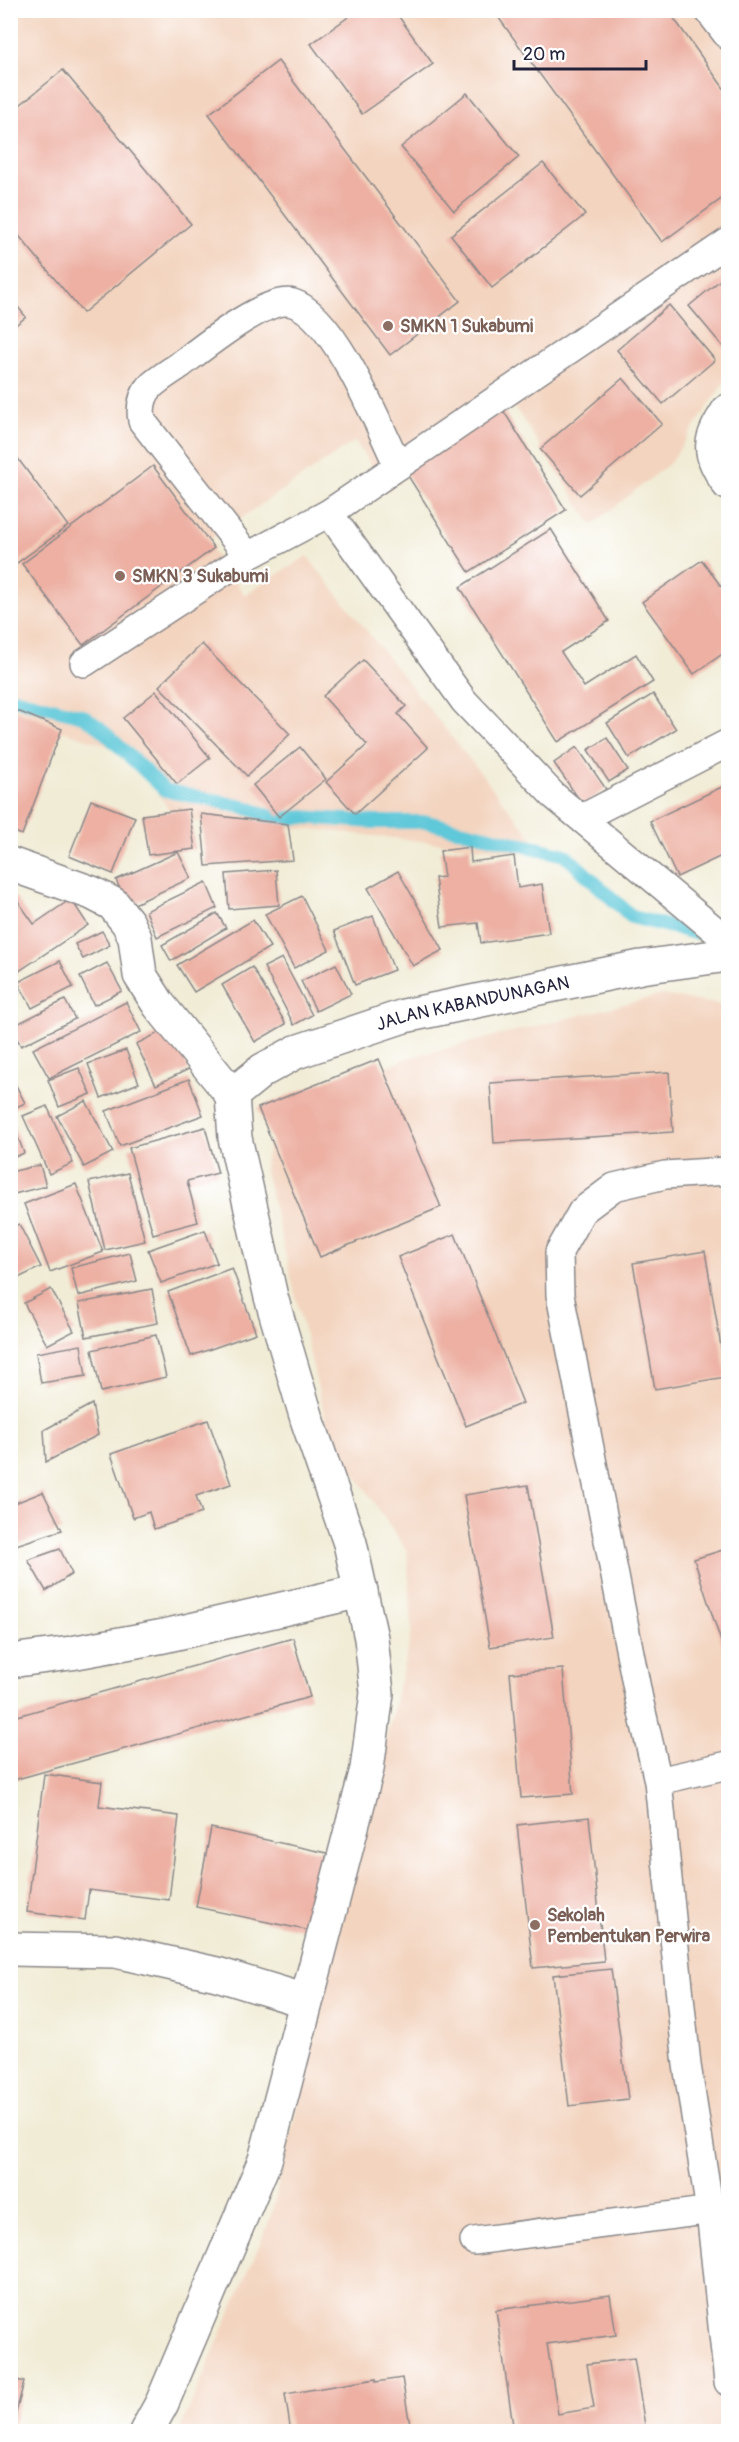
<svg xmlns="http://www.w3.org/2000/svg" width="739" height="2442" viewBox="0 0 739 2442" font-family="Pangolin,sans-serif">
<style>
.built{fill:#f3d4bf}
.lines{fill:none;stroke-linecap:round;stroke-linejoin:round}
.stream{stroke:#5ec8d9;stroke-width:14}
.building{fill:#edb0a3}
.lane-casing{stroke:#8a8788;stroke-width:30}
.street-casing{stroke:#8a8788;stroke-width:36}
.lane{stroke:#fff;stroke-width:27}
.street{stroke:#fff;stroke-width:33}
.education-dot{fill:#8d6e63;stroke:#fff;stroke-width:2}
.labels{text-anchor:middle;stroke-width:4.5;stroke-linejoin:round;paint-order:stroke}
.education-label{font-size:18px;font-weight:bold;fill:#785e54;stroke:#fff;text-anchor:start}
.street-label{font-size:18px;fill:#22223b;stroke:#fff}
</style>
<rect width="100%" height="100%" fill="#fff"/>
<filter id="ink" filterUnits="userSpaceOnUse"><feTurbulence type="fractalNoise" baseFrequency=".0167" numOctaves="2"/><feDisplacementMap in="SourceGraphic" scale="12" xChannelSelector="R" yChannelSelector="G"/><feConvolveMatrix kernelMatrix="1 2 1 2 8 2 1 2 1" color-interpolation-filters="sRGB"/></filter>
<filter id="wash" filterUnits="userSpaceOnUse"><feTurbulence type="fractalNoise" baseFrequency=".008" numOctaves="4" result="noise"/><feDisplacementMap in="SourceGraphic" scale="24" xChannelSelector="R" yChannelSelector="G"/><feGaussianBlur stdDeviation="1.35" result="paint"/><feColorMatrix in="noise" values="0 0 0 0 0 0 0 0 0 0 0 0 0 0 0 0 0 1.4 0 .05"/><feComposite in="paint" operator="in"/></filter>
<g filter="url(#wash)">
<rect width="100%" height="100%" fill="#f1ecd6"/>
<g class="built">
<path d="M11 11H728V377L670 463 592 525 507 395 388 491 355 441 206 542 245 595 307 556 546 855 321 830 176 820 130 753 11 714Z"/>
<path d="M662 995 728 1006V2431L179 2432 270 2220 412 1631 407 1551 330 1437 264 1167 276 1118 407 1058Z"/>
</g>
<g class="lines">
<path class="stream" d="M10 697 83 716 99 727 165 790 244 807 278 819 301 817 374 822H427L565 855 632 917 695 933 714 931"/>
</g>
<g id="blocks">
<g class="building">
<path d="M358 10H394L433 64 362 114 311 44Z"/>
<path d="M493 10H668L728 94V194L662 242Z"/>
<path d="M278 61 460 301 390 355 209 114Z"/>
<path d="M63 70 191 224 83 313 10 225V113Z"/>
<path d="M467 93 519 157 454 211 401 147Z"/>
<path d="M543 163 585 215 492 288 451 235Z"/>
<path d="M724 277 728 282V344L724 348 689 306Z"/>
<path d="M10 297 26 317 10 329Z"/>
<path d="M669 305 715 360 663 404 617 350Z"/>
<path d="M623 378 662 424 580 495 540 449Z"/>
<path d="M501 407 566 510 469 572 403 468Z"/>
<path d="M10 448 68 526 10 568Z"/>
<path d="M153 466 214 548 83 645 22 564Z"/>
<path d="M551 529 609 621 561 652 584 687 636 654 653 682 558 742 460 587Z"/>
<path d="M702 560 728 596V650L694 674 642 602Z"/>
<path d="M202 644 290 734 247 776 159 686Z"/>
<path d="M363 660 406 706 398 714 428 748 355 814 326 782 367 745 323 696Z"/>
<path d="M156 691 210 758 177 784 123 718Z"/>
<path d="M653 694 676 729 629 758 607 723Z"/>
<path d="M10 708 62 729 22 835 10 830Z"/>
<path d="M607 738 628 770 609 782 588 750Z"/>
<path d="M300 747 326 779 279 817 253 785Z"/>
<path d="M577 747 606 789 583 805 554 763Z"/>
<path d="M728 784V853L677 877 650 821Z"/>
<path d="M91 800 135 817 113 874 69 856Z"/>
<path d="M189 809 195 849 148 855 142 815Z"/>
<path d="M201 814 288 824 293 860 206 866Z"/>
<path d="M470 847 471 862 514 856 518 888 542 884 549 933 481 943 478 923 442 927 435 878 444 877 440 851Z"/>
<path d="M178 852 191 878 128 907 116 880Z"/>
<path d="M276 870 279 905 229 909 226 874Z"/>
<path d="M398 871 443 950 413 966 368 888Z"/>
<path d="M206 882 217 908 157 937 146 911Z"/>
<path d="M10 890 34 924 71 899 88 925 10 977Z"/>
<path d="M302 896 329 950 294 968 265 914Z"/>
<path d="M217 913 226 928 171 961 162 945Z"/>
<path d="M373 916 394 970 355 985 334 931Z"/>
<path d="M253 920 270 947 194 992 177 965Z"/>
<path d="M102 931 110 945 83 959 75 944Z"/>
<path d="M282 958 312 1015 294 1025 264 967Z"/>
<path d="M60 961 73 987 32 1008 18 982Z"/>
<path d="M107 963 122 991 94 1005 80 977Z"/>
<path d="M336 964 351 994 316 1011 301 981Z"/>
<path d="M252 967 286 1024 255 1042 222 985Z"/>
<path d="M65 1000 75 1019 21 1046 11 1027Z"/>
<path d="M126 1002 141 1032 49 1078 33 1049Z"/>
<path d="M169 1028 189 1069 156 1085 136 1044Z"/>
<path d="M126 1050 139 1083 101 1098 88 1064Z"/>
<path d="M379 1059 441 1207 320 1257 258 1108Z"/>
<path d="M79 1068 91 1094 59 1107 48 1080Z"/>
<path d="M669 1072 673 1132 494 1143 490 1083Z"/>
<path d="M10 1074 25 1103 10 1110Z"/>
<path d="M189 1079 203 1115 120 1146 106 1111Z"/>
<path d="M86 1101 113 1152 84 1167 57 1116Z"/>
<path d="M47 1106 73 1163 49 1174 23 1116Z"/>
<path d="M13 1124 24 1153 10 1159V1125Z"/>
<path d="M205 1127 218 1173 187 1181 198 1222 153 1234 129 1148Z"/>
<path d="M40 1165 46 1186 10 1195V1172Z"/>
<path d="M128 1173 145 1241 105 1250 89 1182Z"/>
<path d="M76 1184 103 1252 50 1272 24 1204Z"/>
<path d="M19 1224 41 1267 10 1282V1228Z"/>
<path d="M205 1230 217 1263 161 1283 148 1250Z"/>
<path d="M455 1234 523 1403 466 1426 398 1257Z"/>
<path d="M705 1251 726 1377 655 1389 633 1263Z"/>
<path d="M130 1253 137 1281 78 1296 71 1268Z"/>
<path d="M232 1268 256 1333 191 1356 168 1292Z"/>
<path d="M51 1289 74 1331 47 1345 24 1303Z"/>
<path d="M152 1289 158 1323 86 1337 79 1303Z"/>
<path d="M156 1335 166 1377 101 1392 92 1350Z"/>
<path d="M81 1345 86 1376 41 1383 36 1353Z"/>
<path d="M92 1404 98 1435 46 1462 44 1430Z"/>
<path d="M208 1420 231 1484 196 1496 202 1513 154 1529 149 1512 133 1518 111 1454Z"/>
<path d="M528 1485 554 1637 490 1647 464 1495Z"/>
<path d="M43 1492 62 1530 10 1547V1505Z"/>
<path d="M60 1549 72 1574 46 1591 28 1560Z"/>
<path d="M726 1549 728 1558V1663L694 1559Z"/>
<path d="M293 1638 310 1697 10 1781V1718Z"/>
<path d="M563 1669 573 1794 521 1798 510 1673Z"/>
<path d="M44 1774 102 1782 99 1806 179 1816 169 1900 89 1890 85 1920 27 1912Z"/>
<path d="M589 1817 604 1961 533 1968 517 1825Z"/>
<path d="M211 1828 327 1853 311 1931 196 1907Z"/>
<path d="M611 1969 628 2099 569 2106 553 1975Z"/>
<path d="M610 2295 616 2335 547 2344 558 2414 594 2408 587 2364 634 2358 646 2432H514L496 2310Z"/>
<path d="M10 2378 24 2382 11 2432H10Z"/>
<path d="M402 2378 410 2425 383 2429 384 2432H291L285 2394 376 2379V2382Z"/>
</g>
</g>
</g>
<g filter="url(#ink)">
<use href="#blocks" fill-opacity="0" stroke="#8a8788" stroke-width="1.5"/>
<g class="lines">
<defs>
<g id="lane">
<path d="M708 10 728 36"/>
<path d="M329 513 464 701 553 795 728 941"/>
<path d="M248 556 142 421C140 409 141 397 150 387 158 379 170 372 180 365 201 349 267 295 293 303 335 316 380 428 398 466"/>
<path d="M84 663 248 556 329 513 728 242"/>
<path d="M582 818 728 743"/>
<path d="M728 1171 665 1175 614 1187 582 1211 559 1252 560 1295 639 1699 658 1781 687 2065 710 2211 728 2382"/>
<path d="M658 1781 728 1765"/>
<path d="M474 2241 728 2208"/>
</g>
<g id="street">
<path d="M728 411C708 442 707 451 728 483"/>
<path d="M10 864 92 893 113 904 128 923 135 938 140 975 159 1005 232 1095"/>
<path id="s1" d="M232 1095 263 1070 296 1052 404 1016 641 967 728 955"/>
<path d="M10 1661 71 1653 164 1636 361 1591"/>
<path d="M10 1949 115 1951 217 1974 306 2001"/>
<path d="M146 2432 162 2403 265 2160 367 1769 377 1693 371 1638 350 1543 307 1419 271 1297 235 1138 232 1095"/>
</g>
</defs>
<use href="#lane" class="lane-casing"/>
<use href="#street" class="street-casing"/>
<use href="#lane" class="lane"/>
<use href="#street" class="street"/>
</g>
</g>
<g class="education-dot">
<circle cx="388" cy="326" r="6"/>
<circle cx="120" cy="576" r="6"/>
<circle cx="535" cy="1925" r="6"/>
</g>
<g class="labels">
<g class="education-label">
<text x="400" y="332">SMKN 1 Sukabumi</text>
<text x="132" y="582">SMKN 3 Sukabumi</text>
<text x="547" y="1921">Sekolah<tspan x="547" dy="21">Pembentukan Perwira</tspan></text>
</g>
<g class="street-label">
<text dy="6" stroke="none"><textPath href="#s1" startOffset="261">JALAN KABANDUNAGAN</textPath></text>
</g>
</g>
<rect width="739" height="2442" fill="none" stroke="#fff" stroke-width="36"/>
<path d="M514 60v9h132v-9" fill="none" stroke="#22223b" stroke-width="3"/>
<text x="523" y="60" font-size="18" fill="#22223b" stroke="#ffffff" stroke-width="4.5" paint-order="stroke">20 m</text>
</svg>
